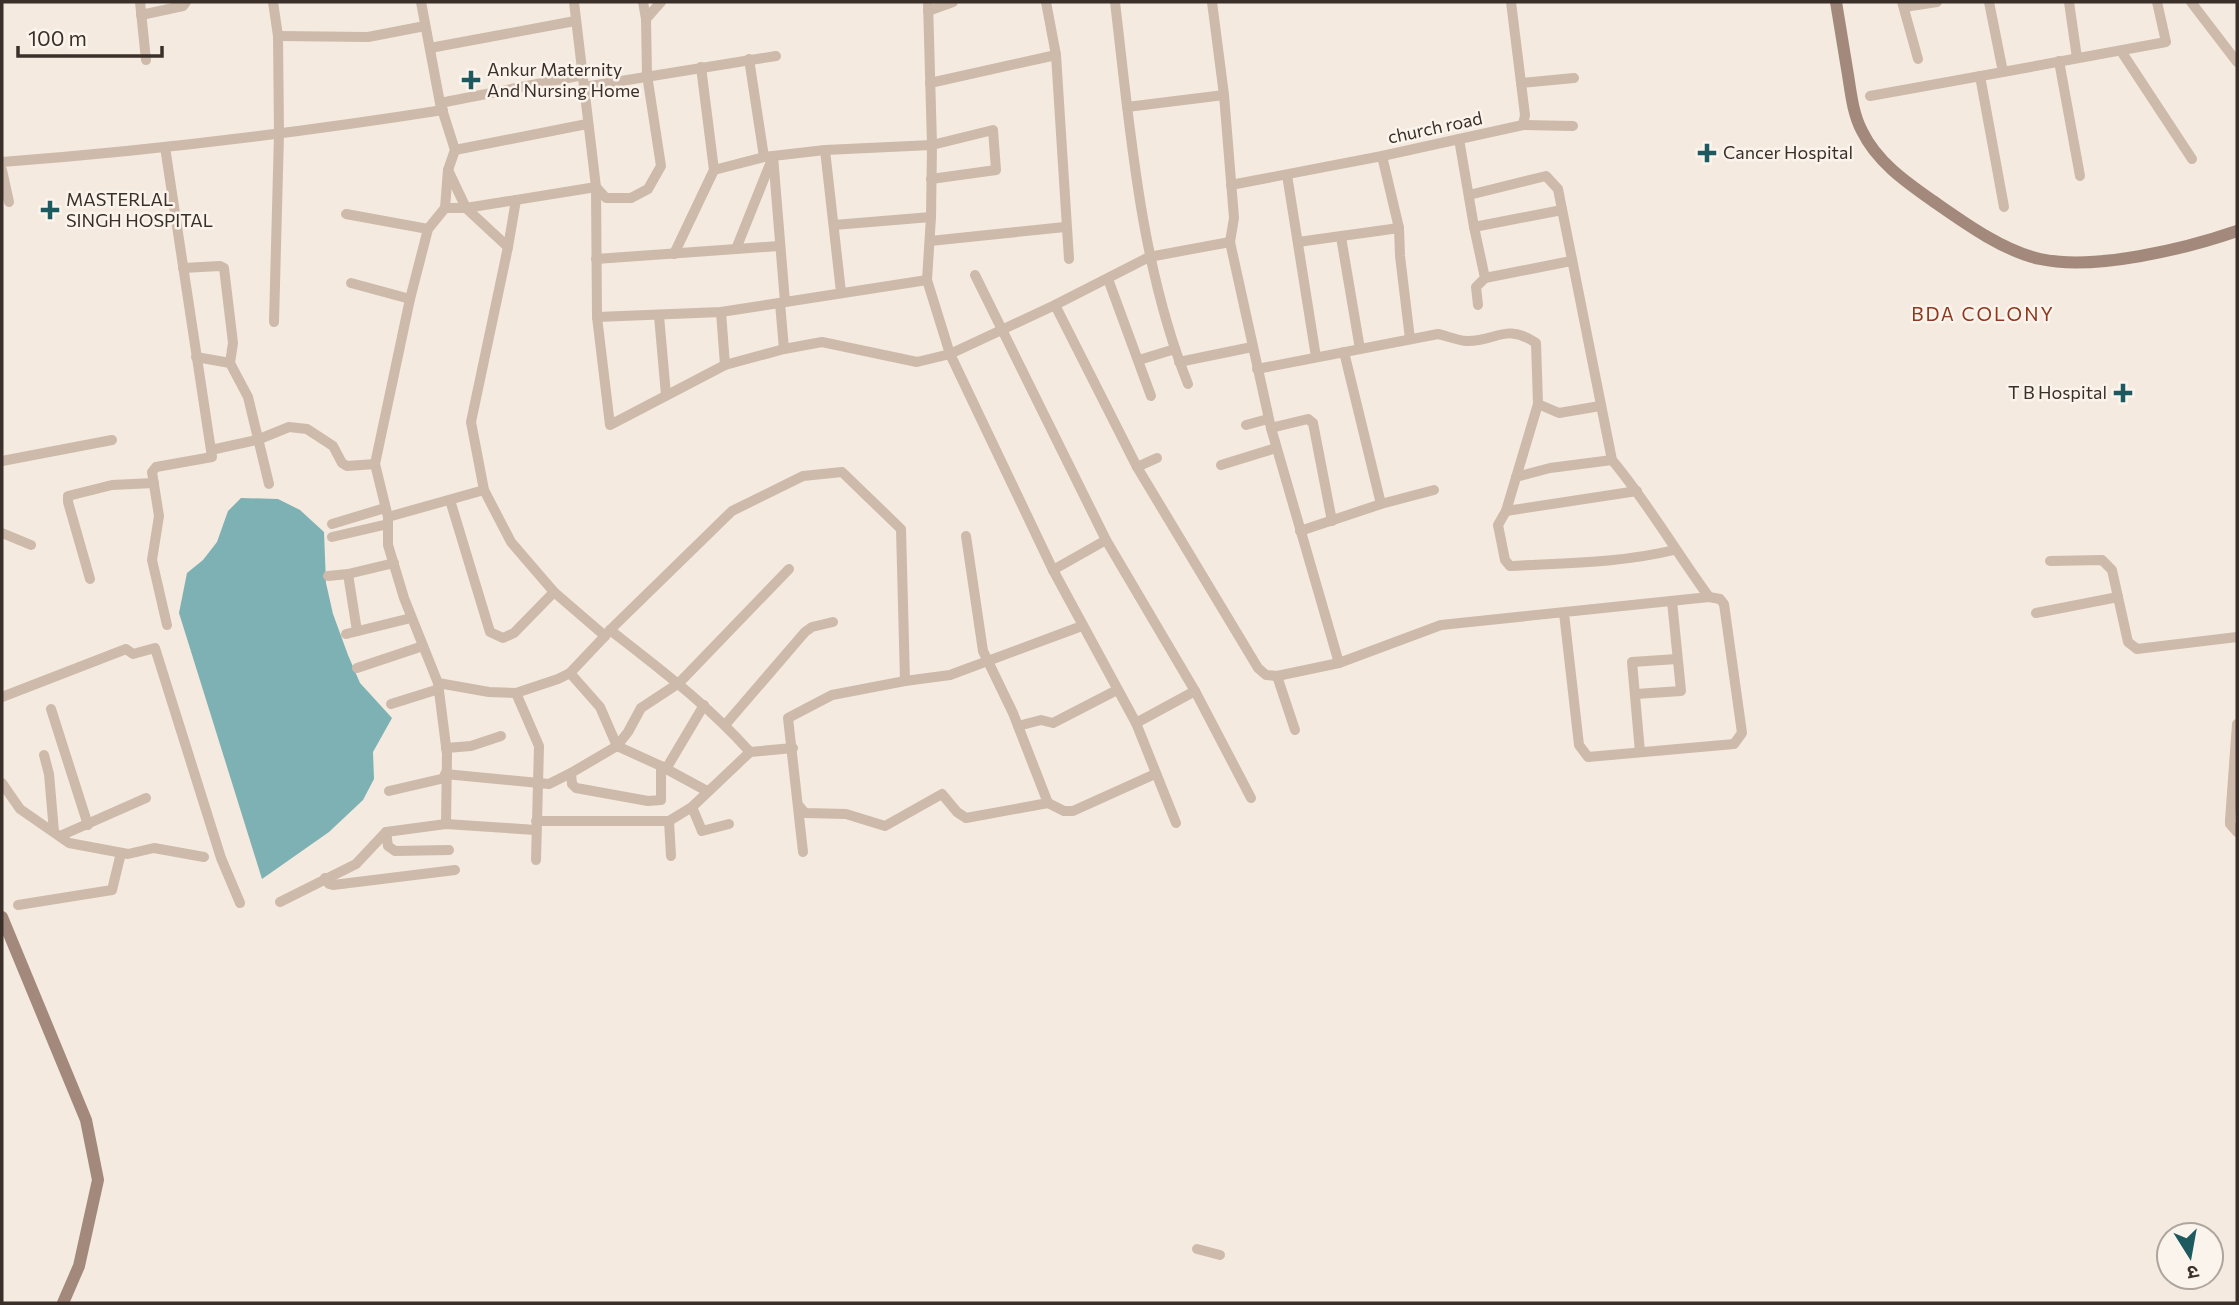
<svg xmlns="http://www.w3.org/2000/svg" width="2239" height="1305" viewBox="0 0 2239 1305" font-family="Commissioner,'Noto Sans Devanagari',sans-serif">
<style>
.water{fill:#7db1b3}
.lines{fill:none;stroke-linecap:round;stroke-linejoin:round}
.street{stroke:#cdbaaa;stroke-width:10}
.secondary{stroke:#a2897b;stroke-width:12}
.poi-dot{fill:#1d5a5f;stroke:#fbf4ec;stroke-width:2.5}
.labels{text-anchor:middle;stroke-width:5;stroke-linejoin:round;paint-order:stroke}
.poi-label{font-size:18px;fill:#3b2f2a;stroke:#fbf4ec;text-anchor:start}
.street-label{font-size:18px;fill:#3b2f2a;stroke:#fbf4ec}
.neighbourhood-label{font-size:19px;letter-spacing:2px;fill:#8e391f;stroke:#fbf4ec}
</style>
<rect width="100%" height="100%" fill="#f4eadf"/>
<path class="water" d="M241 498 278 499 300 510 324 532 326 583 333 614 348 655 360 683 392 718 373 752 374 779 363 800 329 832 262 879 179 613 187 573 203 560 217 542 228 511Z"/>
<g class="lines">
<g class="street">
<path d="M140 2 146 60"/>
<path d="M273 2 278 36 279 134 274 322"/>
<path d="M421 2 440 103 455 150 448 170 445 208 428 229 410 299 375 464 388 517V545L404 598 438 683 447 754 446 824"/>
<path d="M574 2 596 187 597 317 610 425 725 365 784 349 822 342 917 362 950 354 1055 305 1149 257 1230 242"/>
<path d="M928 2 932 145 931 217 927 280 950 354 1053 570 1136 723 1176 823"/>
<path d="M1046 2 1056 55 1069 259"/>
<path d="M1115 2C1130 129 1140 264 1188 384"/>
<path d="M1212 2 1224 95 1234 218 1230 242 1271 428 1339 663"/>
<path d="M1902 2 1918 59"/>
<path d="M2069 2 2077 58"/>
<path d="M2191 2 2237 62"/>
<path d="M1904 7 1937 2"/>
<path d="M928 11 953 2"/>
<path d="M141 15 183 6 186 2"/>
<path d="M646 19 661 2"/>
<path d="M278 36 368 37 425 26"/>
<path d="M430 48 575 21"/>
<path d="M2121 51 2192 159"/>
<path d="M749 59 764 157"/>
<path d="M2059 61 2080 176"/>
<path d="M2003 72 2166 42 2157 2"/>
<path d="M1980 76 2004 207"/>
<path d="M930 83 1056 55"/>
<path d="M1521 83 1574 78"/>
<path d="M584 87 776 56"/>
<path d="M1870 96 2003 72 1989 2"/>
<path d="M440 103 583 75"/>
<path d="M1127 107 1224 95"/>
<path d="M1523 125 1573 126"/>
<path d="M1459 139 1474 227 1485 278 1476 287 1478 305"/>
<path d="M165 147 212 457 156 467 152 472 159 516 152 560 167 625"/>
<path d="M455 150 587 124"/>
<path d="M825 150 841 292"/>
<path d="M773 156 785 302"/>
<path d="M1382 156 1399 228 1400 256 1410 339"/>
<path d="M2 162C149 151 296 133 443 110"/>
<path d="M2 170 9 202"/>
<path d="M448 170 466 208 508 247"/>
<path d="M714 170 764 157 825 150 932 145 993 130 996 170 931 179"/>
<path d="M1287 175 1316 357"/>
<path d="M1231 185 1382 156 1523 125 1525 115 1511 2"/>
<path d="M1469 195 1546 176 1558 189 1612 460C1648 503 1676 552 1709 597"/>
<path d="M516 200 508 247 471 422 484 490 511 542 554 592 605 636 610 630C660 669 708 705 750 752"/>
<path d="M445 208H466L596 187 606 198H631L648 189 661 166 647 75 646 19 643 2"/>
<path d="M346 214 428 229"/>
<path d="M834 225 931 217"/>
<path d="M1474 227 1562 210"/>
<path d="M1341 237 1360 349"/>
<path d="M930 241 1065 227"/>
<path d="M1298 242 1399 228"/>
<path d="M736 249 772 159"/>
<path d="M674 254 714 170 701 67"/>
<path d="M596 259 779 246"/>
<path d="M183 268 220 266 224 268 233 343 230 363"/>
<path d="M975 275 1106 540 1195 691 1251 798"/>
<path d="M1485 278 1571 261"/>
<path d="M1108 279 1151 396"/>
<path d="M351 283 410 299"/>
<path d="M780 303 784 349"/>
<path d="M1055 305 1137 467 1258 668 1266 675 1277 676 1339 663 1441 625 1709 597 1720 599 1724 604 1742 733 1734 744 1588 757 1579 745 1564 613"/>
<path d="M721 312 725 365"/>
<path d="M659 316 666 395"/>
<path d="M597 317 721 312 927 280"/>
<path d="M1344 352 1381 504"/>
<path d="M196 357 230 363 248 397 269 484"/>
<path d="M1139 360 1175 349"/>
<path d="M1179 362 1252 347"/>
<path d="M1257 369 1438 334C1447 336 1457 340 1466 341 1496 342 1505 322 1536 343L1538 404 1506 511 1498 525 1505 560 1510 566C1564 563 1621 563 1674 550"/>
<path d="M1538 404 1559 413 1600 406"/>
<path d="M1246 425 1268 419"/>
<path d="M1271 428 1308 419 1313 423 1332 521"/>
<path d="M211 450 257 440 289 427 307 429 333 446 342 463 347 466 375 464"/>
<path d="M2 461 112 440"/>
<path d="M1221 465 1276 448"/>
<path d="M1137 467 1157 458"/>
<path d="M1516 477 1550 468 1612 460"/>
<path d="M450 500 490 632 503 638 514 633 554 592"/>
<path d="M1506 511 1637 491"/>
<path d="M388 517 484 490"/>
<path d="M332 524 385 508"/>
<path d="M1300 531 1381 504 1434 490"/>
<path d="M2 533 31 545"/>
<path d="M966 536 983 651 1013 713 1048 803"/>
<path d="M332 537 388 524"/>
<path d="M2050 561 2102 560 2112 570 2128 642 2137 649 2237 637"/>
<path d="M1053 570 1106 540"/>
<path d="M348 574 357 631"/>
<path d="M328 576 348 574 394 563"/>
<path d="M90 579 68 502V496L112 485 154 483"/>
<path d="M2036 613 2118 597"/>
<path d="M610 630 732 511 803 476 842 472 901 529 905 681"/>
<path d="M346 634 411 618"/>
<path d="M357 668 423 646"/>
<path d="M570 673 600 707 617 746 661 766 707 791"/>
<path d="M1277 676 1295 730"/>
<path d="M438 683 489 692 516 693 558 679 570 673 605 636"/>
<path d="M516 693 539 746 536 860"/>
<path d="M1636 694 1681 691 1672 601"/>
<path d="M2 697 126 649 133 654 155 648 221 858 240 903"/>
<path d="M391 704 439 689"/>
<path d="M51 709 88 825"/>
<path d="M1136 723 1195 691"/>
<path d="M2237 724 2230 820V824L2237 832"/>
<path d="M725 725 805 632 812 627 833 622"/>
<path d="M1018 726 1041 720 1053 723 1117 690"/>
<path d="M446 748 471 746 501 736"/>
<path d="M1640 752 1632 662 1677 659"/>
<path d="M44 755 49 774 54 832"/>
<path d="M661 766V800L648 801 576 788 572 784 571 773 617 746 628 732 641 708 679 683 789 569"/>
<path d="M666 769 704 705"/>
<path d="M445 774 549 784 571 773"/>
<path d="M2 783 20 809 69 843 128 854 154 848 204 857"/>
<path d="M389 791 445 778"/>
<path d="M799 806 805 813 846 814 885 826 942 794 957 812 966 818 1048 803 1064 811H1073L1155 774"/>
<path d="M692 807 702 831 729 824"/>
<path d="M536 821H669L692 807 750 752 793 748"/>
<path d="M669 821 671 856"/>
<path d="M386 832 388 846 395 851 449 850"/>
<path d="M60 836 146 798"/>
<path d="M803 852 788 718 832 695 905 681 950 675 1082 626"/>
<path d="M325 878 329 884 333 885 455 870"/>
<path d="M280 902 356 864 386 832 446 824 536 830"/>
<path d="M18 905 112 890 121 853"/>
<path d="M1197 1249 1220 1255"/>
</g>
<g class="secondary">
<path d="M1836 2C1840 26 1844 51 1848 75 1851 94 1853 114 1862 131 1877 162 1906 182 1933 201 1963 222 2003 251 2040 259 2094 271 2185 249 2237 231"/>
<path d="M2 917 86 1120 98 1180 79 1266 63 1303"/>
</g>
</g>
<g class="poi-dot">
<path d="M467.5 69.5h7v7h7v7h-7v7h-7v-7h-7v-7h7z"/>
<path d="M1703.5 142.5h7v7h7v7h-7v7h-7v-7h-7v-7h7z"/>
<path d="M46.5 199.5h7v7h7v7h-7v7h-7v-7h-7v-7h7z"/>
<path d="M2119.5 382.5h7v7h7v7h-7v7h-7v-7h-7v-7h7z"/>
</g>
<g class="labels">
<g class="poi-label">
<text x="487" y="76">Ankur Maternity<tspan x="487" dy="21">And Nursing Home</tspan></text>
<text x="1723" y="159">Cancer Hospital</text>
<text x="66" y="206">MASTERLAL<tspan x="66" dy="21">SINGH HOSPITAL</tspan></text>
<text x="2107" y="399" text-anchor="end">T B Hospital</text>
</g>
<g class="street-label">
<text transform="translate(1435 128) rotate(-12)" y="6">church road</text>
</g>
<g class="neighbourhood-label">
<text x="1983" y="321">BDA COLONY</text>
</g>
</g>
<rect width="2239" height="1305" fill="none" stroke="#3b2f2a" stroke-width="7"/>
<g transform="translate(2190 1256) rotate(169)"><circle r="33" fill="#fbf4ec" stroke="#aea59e" stroke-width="2"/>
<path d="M0-5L12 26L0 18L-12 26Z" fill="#1d5a5f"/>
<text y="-10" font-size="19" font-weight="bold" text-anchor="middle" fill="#3b2f2a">उ</text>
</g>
<path d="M18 46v10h144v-10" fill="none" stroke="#3b2f2a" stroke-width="3.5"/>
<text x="28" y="46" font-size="21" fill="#3b2f2a" stroke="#fbf4ec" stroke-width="5" paint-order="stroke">100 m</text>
</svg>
